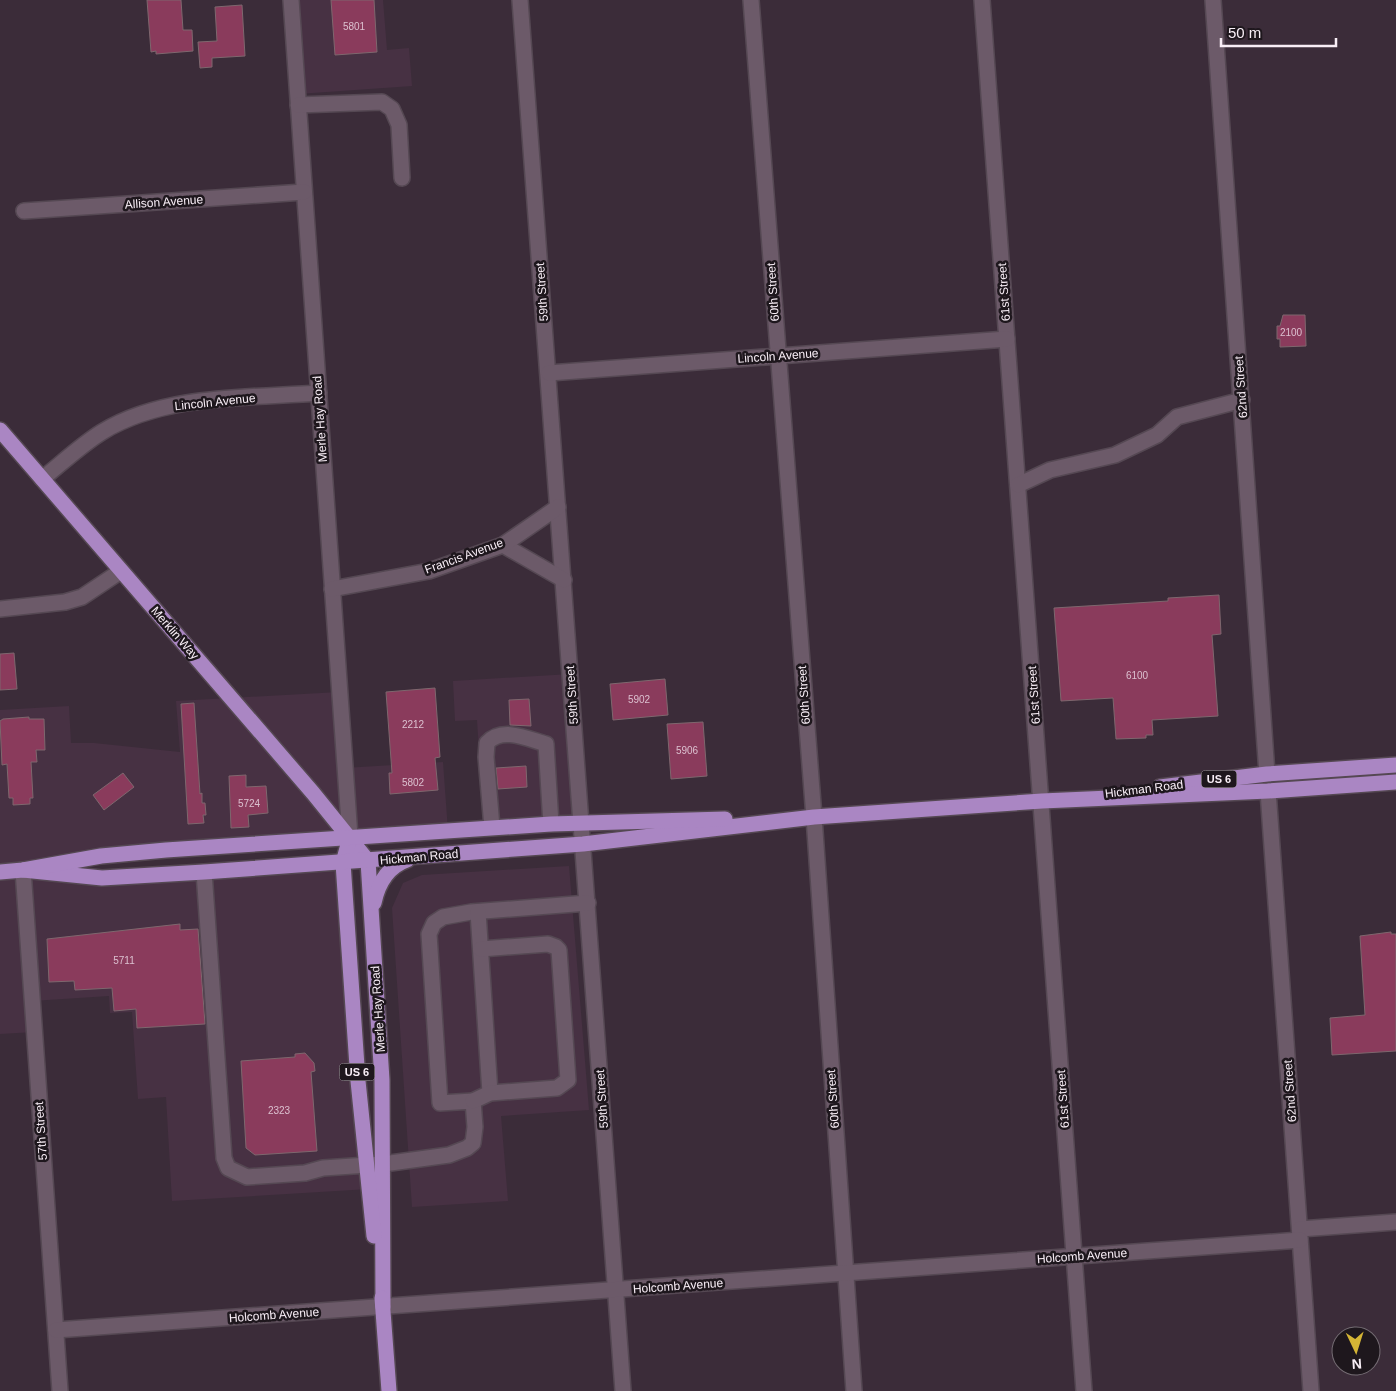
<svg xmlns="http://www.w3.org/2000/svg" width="1396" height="1391" viewBox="0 0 1396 1391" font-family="Helvetica,sans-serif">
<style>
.built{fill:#473143}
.building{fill:#8a3b5c;stroke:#7e676e}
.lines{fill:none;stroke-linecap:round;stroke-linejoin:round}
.minor-casing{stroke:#554853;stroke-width:18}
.major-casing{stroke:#554853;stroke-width:18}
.minor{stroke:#6c5a69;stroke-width:15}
.major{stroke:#aa86c3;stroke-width:15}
.labels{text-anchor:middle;stroke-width:5;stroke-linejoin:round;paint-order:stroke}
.number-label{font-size:10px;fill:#dcc1d0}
.shield{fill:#1e171d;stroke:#b7aeb5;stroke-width:1}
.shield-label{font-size:11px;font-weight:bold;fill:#f8eef6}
.street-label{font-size:12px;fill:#f8eef6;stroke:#1e171d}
</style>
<rect width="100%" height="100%" fill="#3b2c39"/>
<g class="built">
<path d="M291 0H383L387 50 409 48 412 86 298 94Z"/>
<path d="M571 674 582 822 484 828 477 720 455 721 453 681Z"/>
<path d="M339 692 344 768 443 762 448 831 25 870 102 878 343 863 369 1189 172 1201 166 1097 138 1099 132 1012 110 1013 109 996 32 1001 34 1032 0 1034V710L69 706 71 743H94L180 752 176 701Z"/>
<path d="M569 866 589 1110 501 1116 508 1201 412 1207 392 908 403 883 422 875Z"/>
</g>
<g class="building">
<path d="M147 0H181L183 30H192L193 51 156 54V51L151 52Z"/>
<path d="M331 0H374L377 52 335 55Z"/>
<path d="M242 5 245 56 212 58V67L200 68 198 42 217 41 215 7Z"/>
<path d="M1283 315H1305L1306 346 1280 347V339H1277V326H1280Z"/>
<path d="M1219 595 1221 634 1212 635 1218 716 1152 720 1153 735H1146V738L1116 739 1113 698 1061 701 1054 608 1168 601V598Z"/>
<path d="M14 653 17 689 0 690V654Z"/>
<path d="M665 679 668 715 613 720 610 684Z"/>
<path d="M435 688 440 757 435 758 438 790 390 794 389 773H392L386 692Z"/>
<path d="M529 699 531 726 510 725 509 700Z"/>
<path d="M194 703 200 794 202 793V803H205L206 815H203L204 823 188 824 181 704Z"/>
<path d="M29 717V719H44L45 750H36L37 762H31L33 798H30V804L13 805V798H9L7 764 2 765 0 721 3 719Z"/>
<path d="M703 722 707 776 671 779 667 724Z"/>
<path d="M526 766 527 787 498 789 496 768Z"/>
<path d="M123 773 134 787 104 810 93 795Z"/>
<path d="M246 775V787L266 786 268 813 248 815 249 827 231 828 229 776Z"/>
<path d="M180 924V930L198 929 205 1024 137 1028 136 1009 114 1011 112 988 75 990 74 981 49 982 47 939Z"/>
<path d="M1391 932V934H1396V1051L1332 1055 1330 1018 1365 1015 1360 936Z"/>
<path d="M305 1053 314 1063 315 1071 311 1072 317 1151 255 1155 246 1148 241 1061 295 1057V1054Z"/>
</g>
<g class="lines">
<defs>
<g id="minor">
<path d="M291 0 350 837"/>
<path d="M520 0 623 1391"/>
<path d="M751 0 814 817 854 1391"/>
<path d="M982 0 1084 1391"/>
<path d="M1213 0 1267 774"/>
<path d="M298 105 382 102 392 109 399 125 402 178"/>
<path d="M24 211 304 192"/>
<path d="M549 373 1007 339"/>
<path d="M42 479C62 463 81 445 102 432 164 394 249 398 319 393"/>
<path d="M1018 485 1050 470 1115 455 1157 435 1177 417 1242 400"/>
<path d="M503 545 564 580"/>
<path d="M332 589 429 571 503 545 558 507"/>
<path d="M0 609 65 602 82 597 121 571"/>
<path d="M1268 791 1311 1391"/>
<path d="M492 827 486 757 487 743C502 726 528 739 546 744L551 824"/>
<path d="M23 870 60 1391"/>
<path d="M204 872 224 1158 228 1168 247 1177 305 1173 323 1168 383 1164 449 1155 467 1148 473 1143 475 1127 473 1101 440 1103 429 934 434 923 443 917 471 912 588 903"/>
<path d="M478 912 490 1093"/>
<path d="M473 1101 490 1093 557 1088 568 1080 559 950 556 947 548 944 481 949"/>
<path d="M1300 1229 1396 1222"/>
<path d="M56 1330 1300 1240"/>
</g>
<g id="major">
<path d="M0 430 313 793 368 861 382 1080 383 1307"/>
<path d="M1160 787 1267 774 1396 765"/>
<path d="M350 837 343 863 358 1081 374 1236"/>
<path d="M23 870 102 878 204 872 583 844 814 817 1042 801 1268 791 1396 782"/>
<path d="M0 872 23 870 101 856 166 850 551 824 725 819"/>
<path d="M374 903C378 884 387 867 407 860"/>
<path d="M382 1298 389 1391"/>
</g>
</defs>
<use href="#minor" class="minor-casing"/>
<use href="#major" class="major-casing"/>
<use href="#minor" class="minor"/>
<use href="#major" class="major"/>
</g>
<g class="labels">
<g class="number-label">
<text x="354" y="30">5801</text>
<text x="1291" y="336">2100</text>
<text x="1137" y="679">6100</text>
<text x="639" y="703">5902</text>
<text x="413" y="728">2212</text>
<text x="687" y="754">5906</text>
<text x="413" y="786">5802</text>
<text x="249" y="807">5724</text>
<text x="124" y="964">5711</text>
<text x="279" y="1114">2323</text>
</g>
<g class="shield">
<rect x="1201.5" y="770.5" width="35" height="17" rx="4"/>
<rect x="339.5" y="1063.5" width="35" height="17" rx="4"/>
</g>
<g class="shield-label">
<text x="1219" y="783">US 6</text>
<text x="357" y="1076">US 6</text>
</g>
<g class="street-label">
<text transform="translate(164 202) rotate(-4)" y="4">Allison Avenue</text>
<text transform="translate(542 292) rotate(-94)" y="4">59th Street</text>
<text transform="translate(773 292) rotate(-94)" y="4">60th Street</text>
<text transform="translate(1004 292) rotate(-94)" y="4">61st Street</text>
<text transform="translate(778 356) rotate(-4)" y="4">Lincoln Avenue</text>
<text transform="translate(1241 387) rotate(-94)" y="4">62nd Street</text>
<text transform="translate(215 402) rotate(-6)" y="4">Lincoln Avenue</text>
<text transform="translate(320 419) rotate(-94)" y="4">Merle Hay Road</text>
<text transform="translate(464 556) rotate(-20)" y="4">Francis Avenue</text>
<text transform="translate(175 633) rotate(49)" y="4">Merklin Way</text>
<text transform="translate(572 695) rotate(-94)" y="4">59th Street</text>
<text transform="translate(804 695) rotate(-94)" y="4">60th Street</text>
<text transform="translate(1034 695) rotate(-94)" y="4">61st Street</text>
<text transform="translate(1144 789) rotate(-7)" y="4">Hickman Road</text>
<text transform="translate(419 857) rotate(-5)" y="4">Hickman Road</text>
<text transform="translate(378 1009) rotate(-94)" y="4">Merle Hay Road</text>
<text transform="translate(1290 1091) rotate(-94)" y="4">62nd Street</text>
<text transform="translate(602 1099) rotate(-94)" y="4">59th Street</text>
<text transform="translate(833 1099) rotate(-94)" y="4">60th Street</text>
<text transform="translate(1063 1099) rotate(-94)" y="4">61st Street</text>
<text transform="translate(41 1131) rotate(-94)" y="4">57th Street</text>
<text transform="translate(1082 1256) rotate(-4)" y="4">Holcomb Avenue</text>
<text transform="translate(678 1286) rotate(-4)" y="4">Holcomb Avenue</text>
<text transform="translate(274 1315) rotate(-4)" y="4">Holcomb Avenue</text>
</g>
</g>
<g transform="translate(1356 1351) rotate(176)"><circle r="24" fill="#1e171d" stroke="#756d74"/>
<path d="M0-4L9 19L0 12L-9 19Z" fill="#d5b535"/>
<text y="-8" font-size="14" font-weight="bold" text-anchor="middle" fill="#f8eef6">N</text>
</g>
<path d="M1221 38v8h115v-8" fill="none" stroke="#f8eef6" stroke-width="2.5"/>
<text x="1228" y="38" font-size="15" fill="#f8eef6" stroke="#1e171d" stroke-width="4" paint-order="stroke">50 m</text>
</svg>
